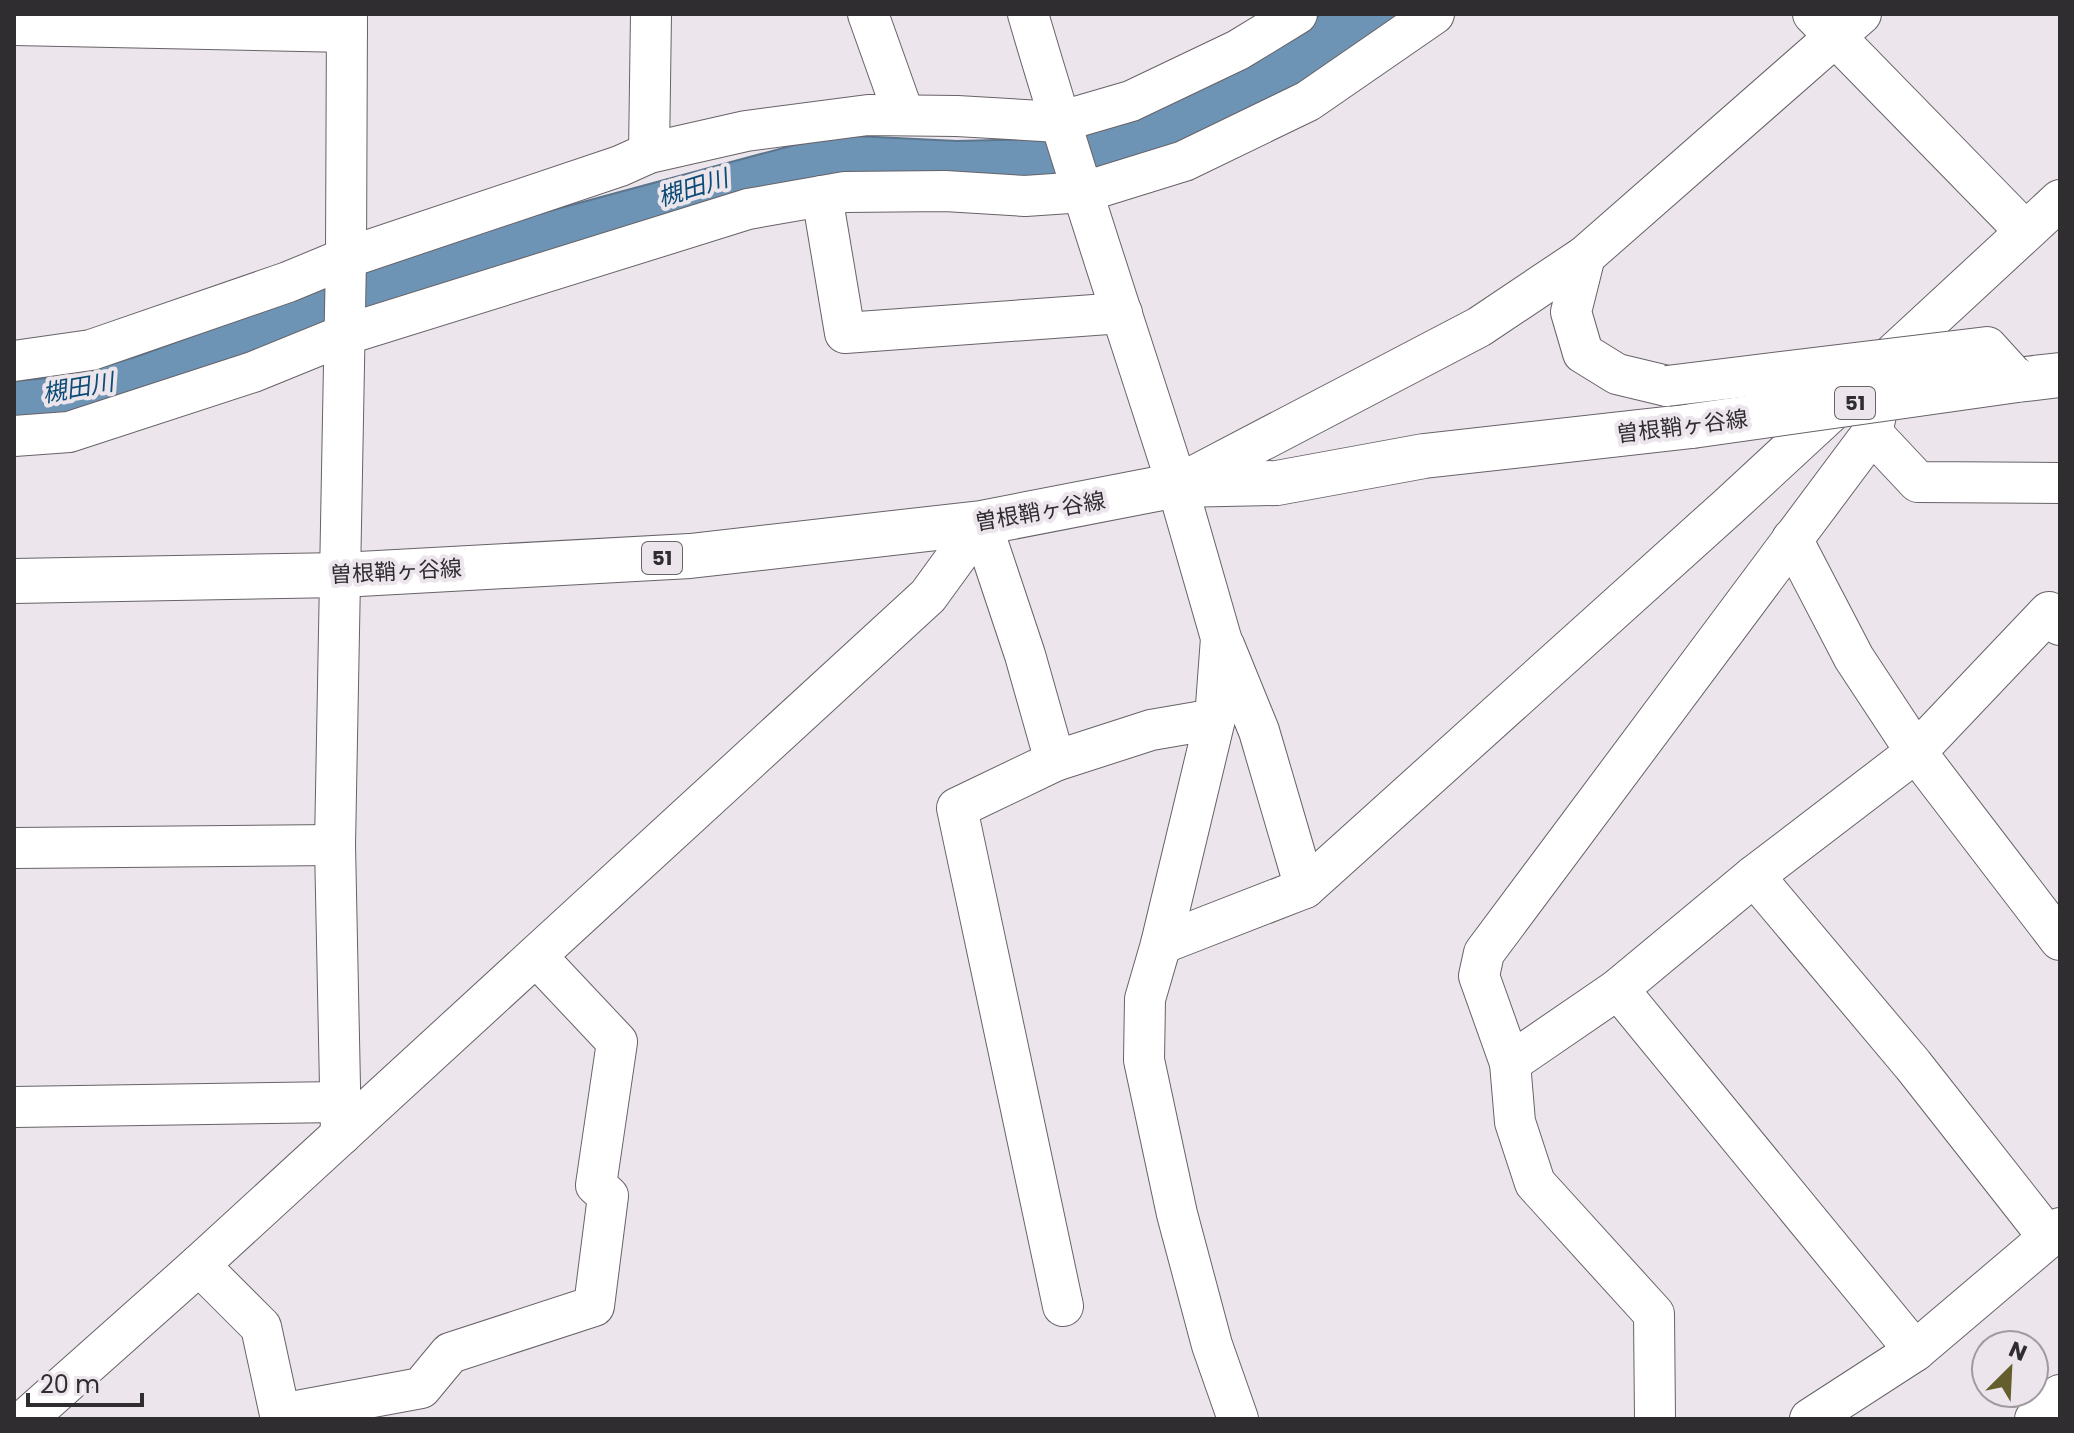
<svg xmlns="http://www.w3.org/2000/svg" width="2074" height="1433" viewBox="0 0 2074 1433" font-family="Poppins,'Noto Sans JP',sans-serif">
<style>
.water{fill:#6e94b5;stroke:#5b758d;stroke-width:2}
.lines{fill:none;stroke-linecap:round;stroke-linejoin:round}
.minor-casing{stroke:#676268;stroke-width:42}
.major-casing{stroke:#676268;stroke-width:46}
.minor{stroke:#fff;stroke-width:40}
.major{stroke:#fff;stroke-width:44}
.minor-bridge-casing{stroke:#676268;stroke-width:42;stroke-linecap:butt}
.major-bridge-casing{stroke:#676268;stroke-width:46;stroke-linecap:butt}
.minor-bridge{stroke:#fff;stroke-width:40}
.major-bridge{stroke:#fff;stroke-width:44}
.labels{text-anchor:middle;stroke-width:8;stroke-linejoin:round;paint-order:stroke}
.shield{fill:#ece5ec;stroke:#686468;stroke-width:2}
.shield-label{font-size:20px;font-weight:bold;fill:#302d30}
.street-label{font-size:22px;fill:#302d30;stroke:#ece5ec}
.water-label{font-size:24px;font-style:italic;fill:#0b4b76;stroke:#ece5ec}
</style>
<rect width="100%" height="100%" fill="#ece5ec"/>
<path class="water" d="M1321 14H1401L1279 101 1218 133 1057 180 897 177 224 367 53 421 14 423V381L72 376 138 356 320 290 372 264 553 210 798 144 855 136 957 141 1035 139 1248 58Z"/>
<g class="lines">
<defs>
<g id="minor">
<path d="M868 14 904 115"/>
<path d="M1028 14C1074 172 1127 328 1177 485"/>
<path d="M1813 14 2025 231"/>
<path d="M14 25 347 32"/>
<path d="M649 153 651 14"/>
<path d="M822 196 845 333 1122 313"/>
<path d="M1585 256 1571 312 1583 353 1617 374 1667 386"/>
<path d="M14 361 91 350 288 282 346 258 620 166 649 153 746 131 868 115 957 116 1059 122 1131 101 1238 50 1297 14"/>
<path d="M1872 433 1918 482 2060 483"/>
<path d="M14 436 69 432 253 372 344 335 748 209 845 192 945 191 1025 196 1084 192 1184 161 1308 101 1434 14"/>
<path d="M981 523 1025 655 1055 761"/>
<path d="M1792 539 1854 658 1916 752 2060 940"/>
<path d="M1224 645 1259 731 1305 888"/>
<path d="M14 848 335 845"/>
<path d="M1754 876 1913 1065 2049 1238"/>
<path d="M1161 944 1305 888 1728 507 2060 200"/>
<path d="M1618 989 1915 1351"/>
<path d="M1510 1063 1618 989 1754 876 1916 752 2049 612 2060 625"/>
<path d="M14 1107 340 1102"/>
<path d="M341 1135 335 845 346 258 347 14"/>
<path d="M199 1265 261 1327 281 1419"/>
<path d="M1063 1306 957 808 1055 761 1151 730 1215 719"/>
<path d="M281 1414 421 1388 450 1353 594 1306 608 1196 596 1185 617 1042 536 956"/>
<path d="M26 1419 199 1265 928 596 981 523"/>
<path d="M1238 1419 1212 1345 1177 1214 1144 1060 1145 999 1161 944 1215 719 1221 638 1177 485 1479 327 1585 256 1861 14"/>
<path d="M1655 1419 1654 1314 1535 1183 1515 1122 1510 1063 1479 976 1484 953 1872 433 1886 370"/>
<path d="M1810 1419 1915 1351 2060 1228"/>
<path d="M2035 1419 2060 1395"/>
</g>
<g id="major">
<path d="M2017 380 2060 375"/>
<path d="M14 581 341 575 690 556 981 523 1177 485 1277 483 1424 456 1692 426"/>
</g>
</defs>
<use href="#minor" class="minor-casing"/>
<use href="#major" class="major-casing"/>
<use href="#minor" class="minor"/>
<use href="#major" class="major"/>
<defs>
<path id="minor-bridge" d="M1667 386 1987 347 2017 380"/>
<path id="major-bridge" d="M1692 426 2017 380"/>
</defs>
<use href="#minor-bridge" class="minor-bridge-casing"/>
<use href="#major-bridge" class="major-bridge-casing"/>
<use href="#minor-bridge" class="minor-bridge"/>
<use href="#major-bridge" class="major-bridge"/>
</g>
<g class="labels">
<g class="shield">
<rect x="1835" y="387" width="40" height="32" rx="6"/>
<rect x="642" y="542" width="40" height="32" rx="6"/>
</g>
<g class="shield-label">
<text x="1855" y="410">51</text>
<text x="662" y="565">51</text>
</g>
<g class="street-label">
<text transform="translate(1682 426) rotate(-7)" y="8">曽根鞘ヶ谷線</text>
<text transform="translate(1040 511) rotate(-10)" y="8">曽根鞘ヶ谷線</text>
<text transform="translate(396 571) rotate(-3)" y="8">曽根鞘ヶ谷線</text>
</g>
<g class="water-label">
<text transform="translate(693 188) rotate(-17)" y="8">槻田川</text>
<text transform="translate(78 388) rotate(-10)" y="8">槻田川</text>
</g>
</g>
<rect width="2074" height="1433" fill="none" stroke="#302d30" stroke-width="32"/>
<g transform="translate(2010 1369) rotate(24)"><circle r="38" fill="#ece5ec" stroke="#a19ba1" stroke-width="2"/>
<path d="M0-6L14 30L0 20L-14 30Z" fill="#635e2b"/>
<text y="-12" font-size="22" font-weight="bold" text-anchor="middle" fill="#302d30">N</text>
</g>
<path d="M28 1393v12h114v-12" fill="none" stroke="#302d30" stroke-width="4"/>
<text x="40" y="1393" font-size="24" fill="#302d30" stroke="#ece5ec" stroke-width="6" paint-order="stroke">20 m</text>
</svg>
